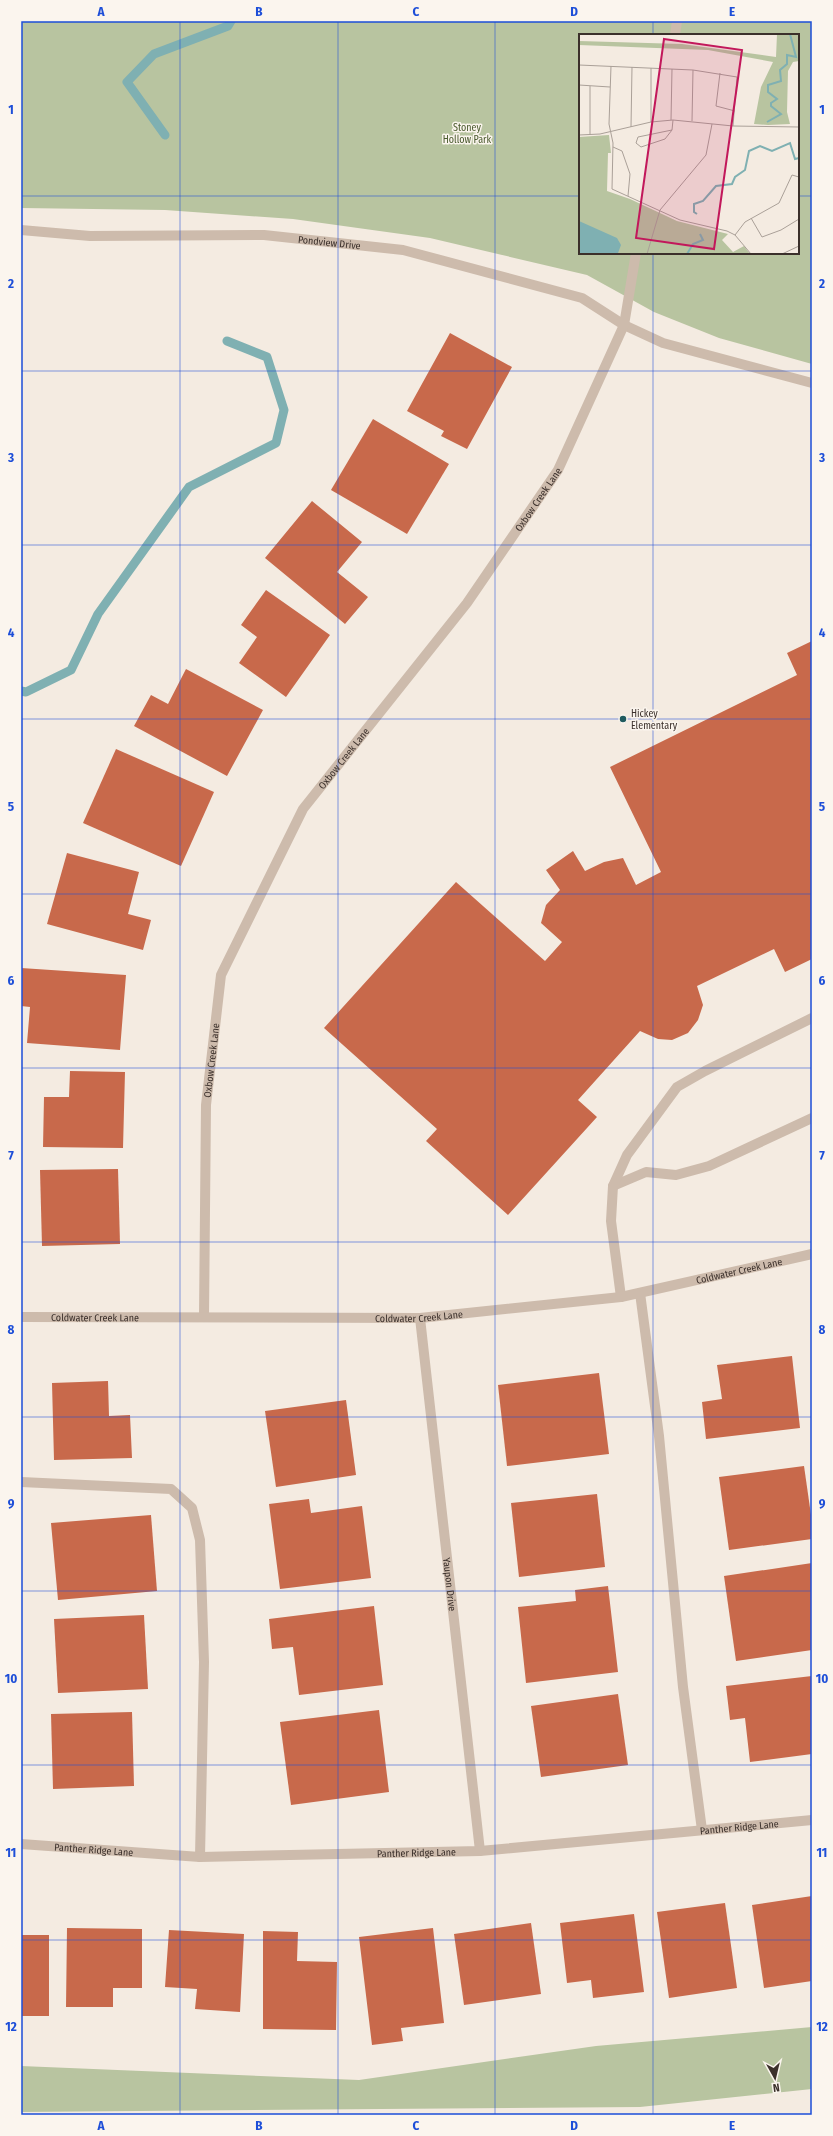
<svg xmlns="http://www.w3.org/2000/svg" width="833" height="2136" viewBox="0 0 833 2136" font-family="'Fira Sans Condensed',sans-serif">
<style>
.green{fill:#b8c4a0;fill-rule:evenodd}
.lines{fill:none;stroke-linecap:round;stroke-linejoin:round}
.stream{stroke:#7fb0b2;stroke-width:9}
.building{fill:#c8694b}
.service{stroke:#cdbbac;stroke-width:10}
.minor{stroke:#cdbbac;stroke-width:10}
.grid{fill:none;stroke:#1d4ed8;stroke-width:1;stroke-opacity:0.55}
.poi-dot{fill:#1f5a5e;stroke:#fbf5ee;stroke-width:1.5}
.labels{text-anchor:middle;stroke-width:3;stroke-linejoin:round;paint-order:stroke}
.park-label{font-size:10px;fill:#4a5a2e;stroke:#fbf5ee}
.street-label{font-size:10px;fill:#3b302b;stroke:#fbf5ee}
.poi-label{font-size:10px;fill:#3b302b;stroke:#fbf5ee;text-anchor:start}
.inset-river{fill:none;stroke:#7fb0b2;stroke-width:2}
.inset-road{fill:none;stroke:#aaa098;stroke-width:1}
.view{fill:#c2185b;fill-opacity:0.15;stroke:#c2185b;stroke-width:2}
.inset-edge{fill:none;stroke:#3b302b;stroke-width:2}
.neatline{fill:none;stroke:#1d4ed8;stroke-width:1.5}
.grid-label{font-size:13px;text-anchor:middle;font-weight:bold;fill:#1d4ed8}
</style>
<rect width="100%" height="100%" fill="#f4ebe1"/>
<g class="green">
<path d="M21 21H812V364L719 338 654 312 587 275 430 238 293 219 165 210 21 208ZM580 35H798V253H580Z"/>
<path d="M812 2027V2089L640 2107 21 2112V2066L359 2080 596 2046Z"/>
</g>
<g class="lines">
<g class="stream">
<path d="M165 135 127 82 154 54 228 26 231 21"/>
<path d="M21 691 26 692 71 670 98 614 189 487 276 443 284 410 267 357 227 341"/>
</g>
</g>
<g class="building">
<path d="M450 333 512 367 467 449 441 436 444 431 407 411Z"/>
<path d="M373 419 449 464 407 534 331 490Z"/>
<path d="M312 501 362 542 337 572 368 597 345 624 265 558Z"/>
<path d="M266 590 330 635 286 697 239 663 257 637 241 625Z"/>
<path d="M812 641V959L785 972 774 949 697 986 703 1005 698 1020 688 1033 672 1040 658 1039 640 1031 578 1100 597 1117 508 1215 426 1141 437 1129 324 1028 456 882 545 961 562 942 541 923 546 905 560 890 546 870 573 851 585 871 604 862 623 858 636 885 661 872 610 767 797 675 787 653Z"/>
<path d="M186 669 263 710 227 776 134 726 151 695 168 704Z"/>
<path d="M116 749 214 792 181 866 83 823Z"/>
<path d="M67 853 139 872 128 914 151 920 143 950 47 924Z"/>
<path d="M21 968 126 975 120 1050 27 1043 30 1007 21 1006Z"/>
<path d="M70 1071 125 1072 123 1148 43 1147 44 1097H69Z"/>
<path d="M118 1169 120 1244 42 1246 40 1170Z"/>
<path d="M792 1356 800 1428 706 1439 702 1402 722 1399 717 1365Z"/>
<path d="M599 1373 609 1454 507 1466 498 1385Z"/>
<path d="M108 1381 109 1416 130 1415 132 1458 54 1460 52 1383Z"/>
<path d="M346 1400 356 1475 276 1487 265 1411Z"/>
<path d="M804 1466 812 1522V1539L729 1550 719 1477Z"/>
<path d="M597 1494 605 1567 519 1577 511 1503Z"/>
<path d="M309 1499 311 1513 362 1506 371 1578 280 1589 269 1504Z"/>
<path d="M151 1515 157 1591 58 1600 51 1523Z"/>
<path d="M812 1563V1650L736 1661 724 1576Z"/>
<path d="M608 1586 618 1672 526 1683 518 1607 576 1601 575 1590Z"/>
<path d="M374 1606 383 1685 299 1695 293 1647 272 1649 269 1619Z"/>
<path d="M144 1615 148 1689 58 1693 54 1619Z"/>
<path d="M812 1676V1754L750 1762 745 1718 730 1720 726 1686Z"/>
<path d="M618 1694 628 1765 541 1777 531 1706Z"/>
<path d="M379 1710 389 1792 291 1805 280 1722Z"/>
<path d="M132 1712 134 1786 53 1789 51 1714Z"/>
<path d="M812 1896V1981L764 1988 752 1905Z"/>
<path d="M725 1903 737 1988 669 1998 657 1912Z"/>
<path d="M634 1914 644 1992 593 1998 591 1980 567 1983 560 1923Z"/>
<path d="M531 1923 541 1994 464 2005 454 1934Z"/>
<path d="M67 1928 142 1929V1988H113V2007H66Z"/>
<path d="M433 1928 444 2023 401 2028 403 2041 372 2045 359 1937Z"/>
<path d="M169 1930 244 1934 240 2012 195 2009 197 1989 165 1987Z"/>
<path d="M263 1931 298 1932 297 1961 337 1962 336 2030 263 2029Z"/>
<rect x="21" y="1935" width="28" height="81"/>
</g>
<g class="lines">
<g class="service">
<path d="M624 325 663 343 812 383"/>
<path d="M613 1186 646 1172 676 1175 709 1166 812 1118"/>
<path d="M640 1293 659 1436 683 1687 702 1830"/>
<path d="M621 1297 611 1221 613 1186 627 1155 677 1087 705 1071 812 1018"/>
<path d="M21 1482 171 1489 192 1508 200 1540 204 1662 200 1857"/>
</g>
<g class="minor">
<path d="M675 35 677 21"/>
<path id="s1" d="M21 230 90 236 264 235 403 250 582 298 624 325"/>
<path id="s2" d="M204 1316 206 1105 221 975 303 809 467 603 558 470 624 325 636 253"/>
<path id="s3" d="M21 1317 420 1318 621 1297 812 1254"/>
<path id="s4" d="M420 1318 480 1851"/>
<path id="s5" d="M21 1844 200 1857 480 1851 812 1820"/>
</g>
</g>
<path class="grid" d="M180 21V2115M338 21V2115M495 21V2115M653 21V35M21 196H580M798 196H812M653 253V2115M21 371H812M21 545H812M21 719H812M21 894H812M21 1068H812M21 1242H812M21 1417H812M21 1591H812M21 1765H812M21 1940H812"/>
<circle class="poi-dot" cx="623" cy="719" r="4"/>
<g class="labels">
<g class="park-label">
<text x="467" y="131">Stoney<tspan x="467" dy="12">Hollow Park</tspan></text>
</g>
<g class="street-label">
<text dy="4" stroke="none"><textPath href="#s1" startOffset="309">Pondview Drive</textPath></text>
<text dy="4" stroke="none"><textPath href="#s2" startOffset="916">Oxbow Creek Lane</textPath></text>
<text dy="4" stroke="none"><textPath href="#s2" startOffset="592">Oxbow Creek Lane</textPath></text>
<text dy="4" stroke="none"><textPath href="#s2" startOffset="256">Oxbow Creek Lane</textPath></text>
<text dy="4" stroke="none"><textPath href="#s3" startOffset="722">Coldwater Creek Lane</textPath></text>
<text dy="4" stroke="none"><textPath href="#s3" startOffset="398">Coldwater Creek Lane</textPath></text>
<text dy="4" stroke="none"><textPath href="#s3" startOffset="74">Coldwater Creek Lane</textPath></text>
<text dy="4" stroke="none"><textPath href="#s4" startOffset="268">Yaupon Drive</textPath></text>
<text dy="4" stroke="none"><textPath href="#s5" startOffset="720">Panther Ridge Lane</textPath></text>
<text dy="4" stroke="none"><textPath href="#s5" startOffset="73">Panther Ridge Lane</textPath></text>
<text dy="4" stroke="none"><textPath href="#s5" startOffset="396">Panther Ridge Lane</textPath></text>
</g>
<g class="poi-label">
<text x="631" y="717">Hickey<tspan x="631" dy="12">Elementary</tspan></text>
</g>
</g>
<g transform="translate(579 34)">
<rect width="220" height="220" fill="#f4ebe1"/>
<path d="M198 0H220V27L214 28 209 37 208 78 211 90 189 91 175 90 182 53 194 28 129 16 0 11V7L103 10 197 23ZM30 101 32 119H29L28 157 51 165 98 187 149 200 143 206 154 218 165 212 171 220H0V103Z" fill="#b8c4a0"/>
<path d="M0 187 38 204 42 211 39 219 0 220Z" fill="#7fb0b2"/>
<path class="inset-river" d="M188 88 202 80 192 72V69L198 65 189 58V51L202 47 201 36 208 30V21L217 23 211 0M118 180 115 178V170L124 167 137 152 153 150 156 143 166 136 170 117 181 112 193 117 211 109 216 125 220 124M108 220 114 210 124 206 121 200"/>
<path class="inset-road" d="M0 31 114 36 158 43 154 92M32 32 30 90 34 109 33 155 101 186 148 197 156 201 172 220M141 39 137 72 156 77M0 51 31 53M92 86 93 35M113 87 114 36M72 88V34M52 93 53 33M93 96 59 103 57 109 62 113 86 105 93 96 94 86M0 101 21 100 72 88 94 86 154 92 220 93M11 101V52M34 113 43 117 51 140 49 162M172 184 183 203 202 196 220 185M156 201 166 188 200 169 213 141 220 143M68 220 81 176 127 121 133 90M203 220 220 212"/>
<path class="view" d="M85 5 163 16 135 215 57 204Z"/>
<rect width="220" height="220" class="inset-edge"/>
</g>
<rect width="833" height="2136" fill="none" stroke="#fbf5ee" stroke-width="44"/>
<g transform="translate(775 2078) rotate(172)" stroke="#fbf5ee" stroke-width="3" paint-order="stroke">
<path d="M0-3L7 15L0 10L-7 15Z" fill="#3b302b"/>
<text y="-6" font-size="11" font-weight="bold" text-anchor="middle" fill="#3b302b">N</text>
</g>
<rect x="22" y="22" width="789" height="2092" class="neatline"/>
<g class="grid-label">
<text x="101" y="16">A</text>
<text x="259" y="16">B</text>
<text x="416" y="16">C</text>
<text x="574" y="16">D</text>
<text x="732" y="16">E</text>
<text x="11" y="114">1</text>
<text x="822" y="114">1</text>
<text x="11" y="288">2</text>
<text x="822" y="288">2</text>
<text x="11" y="462">3</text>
<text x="822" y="462">3</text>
<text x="11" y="637">4</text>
<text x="822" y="637">4</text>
<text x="11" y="811">5</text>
<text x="822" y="811">5</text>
<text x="11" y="985">6</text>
<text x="822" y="985">6</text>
<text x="11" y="1160">7</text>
<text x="822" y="1160">7</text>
<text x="11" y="1334">8</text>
<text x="822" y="1334">8</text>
<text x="11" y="1508">9</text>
<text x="822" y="1508">9</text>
<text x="11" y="1683">10</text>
<text x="822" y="1683">10</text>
<text x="11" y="1857">11</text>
<text x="822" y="1857">11</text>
<text x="11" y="2031">12</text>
<text x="822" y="2031">12</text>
<text x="101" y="2130">A</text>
<text x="259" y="2130">B</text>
<text x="416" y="2130">C</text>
<text x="574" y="2130">D</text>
<text x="732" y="2130">E</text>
</g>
</svg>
